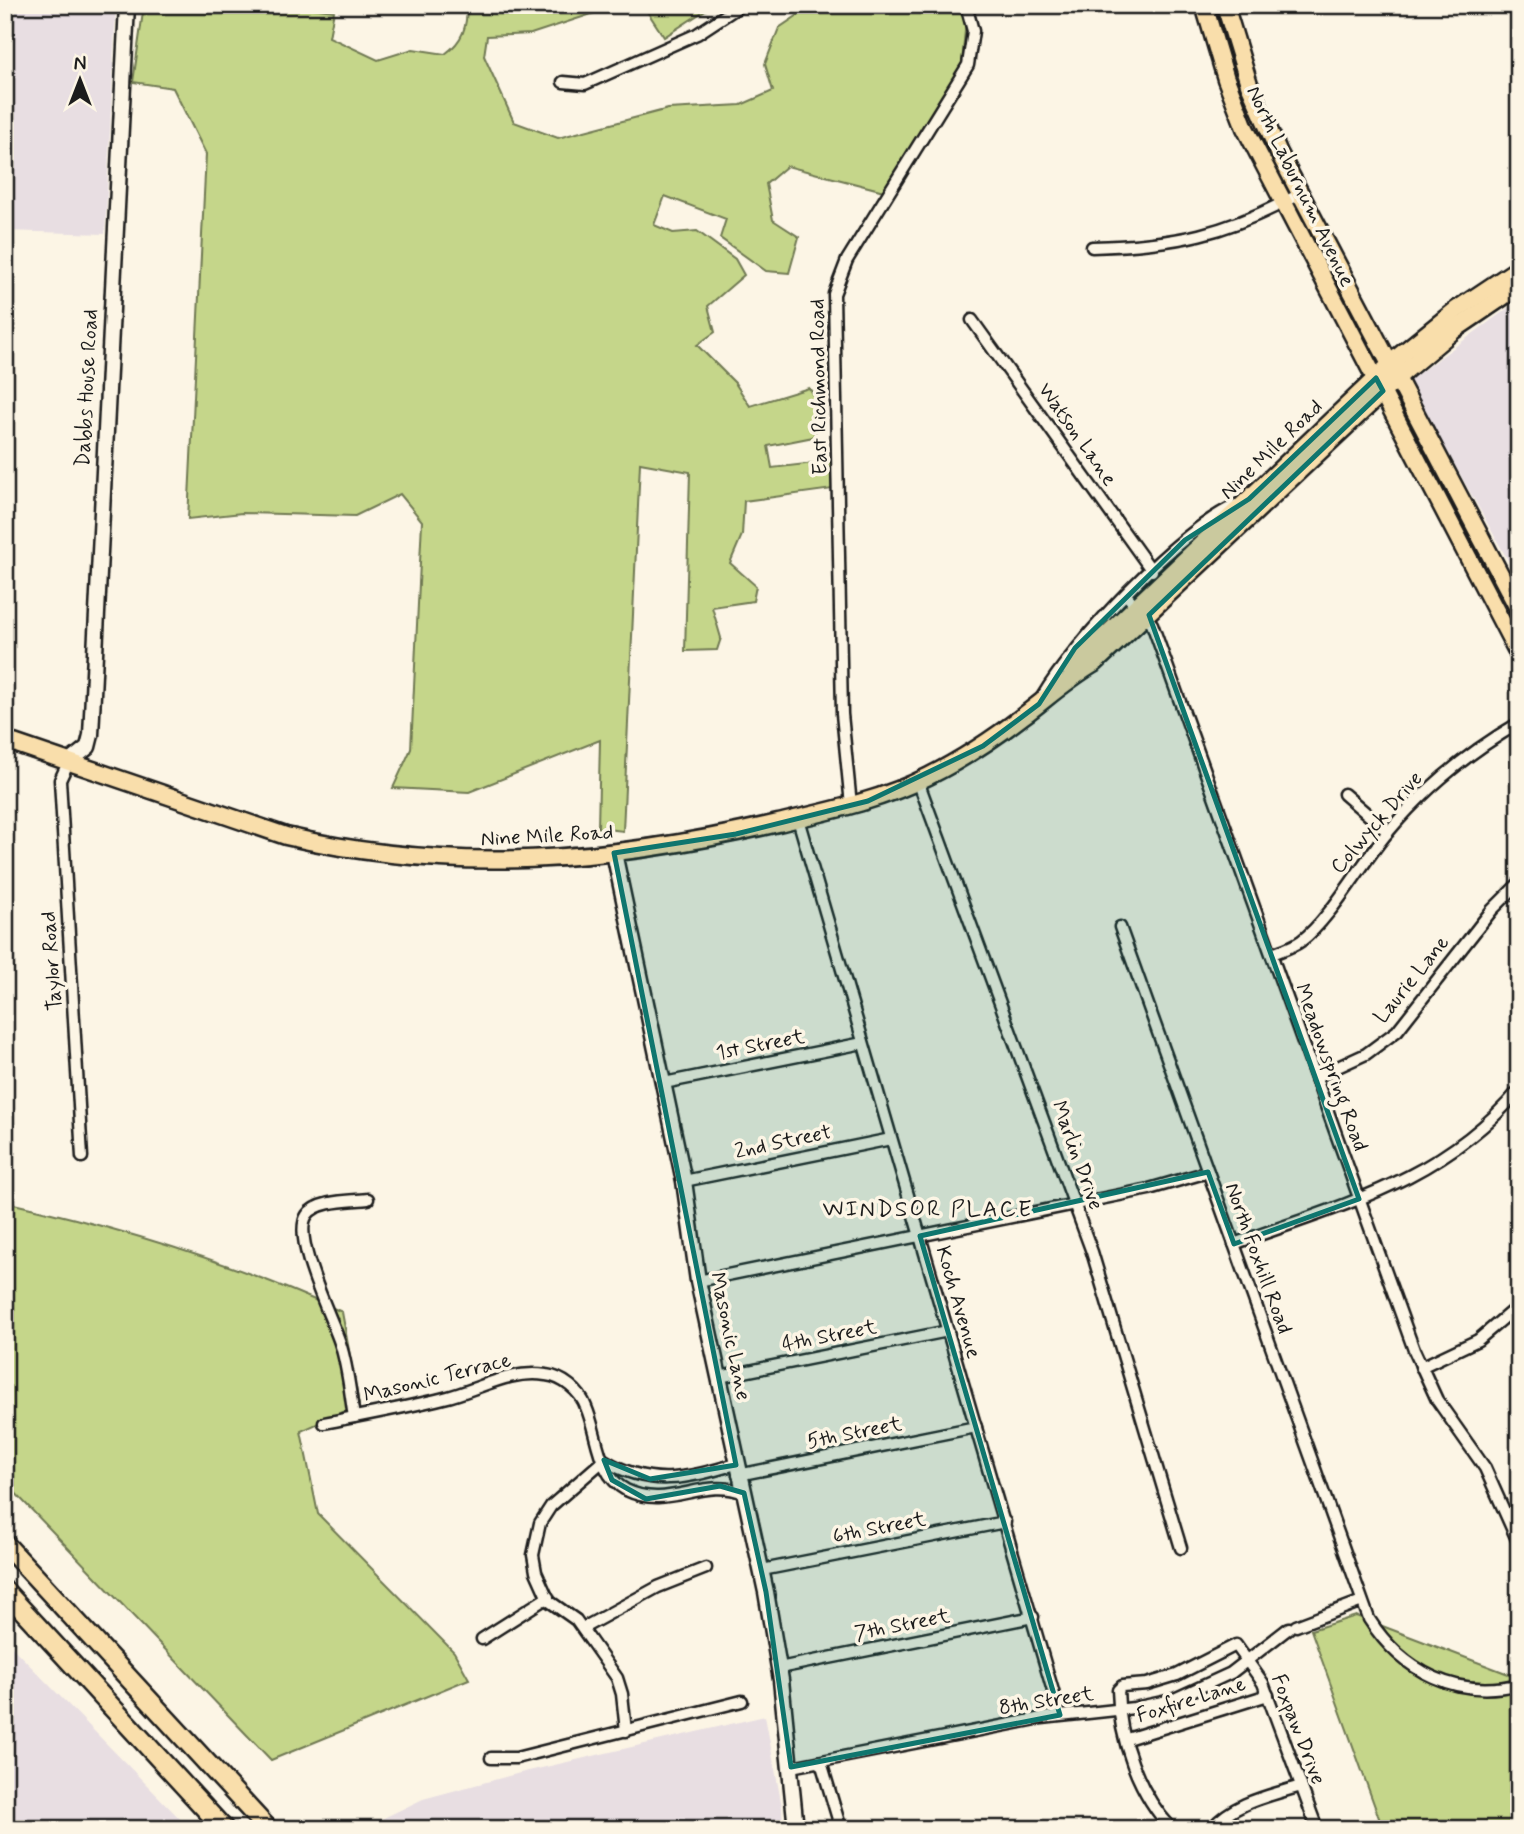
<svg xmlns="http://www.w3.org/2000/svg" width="1524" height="1834" viewBox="0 0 1524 1834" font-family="Mynerve,sans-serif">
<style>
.built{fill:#e8dee2}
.green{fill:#c5d68a;stroke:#707953;stroke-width:2}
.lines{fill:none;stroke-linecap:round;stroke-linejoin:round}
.street-casing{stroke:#1c1c1c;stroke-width:15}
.secondary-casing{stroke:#1c1c1c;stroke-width:19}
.primary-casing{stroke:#1c1c1c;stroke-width:21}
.highway-casing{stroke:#1c1c1c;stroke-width:23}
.street{stroke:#fcf5e5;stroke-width:10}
.secondary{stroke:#fcf5e5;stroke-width:14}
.primary{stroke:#f9deab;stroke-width:16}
.highway{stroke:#f9deab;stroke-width:18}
.marked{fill:#0f766e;fill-opacity:0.2;stroke:#0f766e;stroke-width:5;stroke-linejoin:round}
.labels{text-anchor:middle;stroke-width:7;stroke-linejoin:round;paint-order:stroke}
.street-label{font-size:21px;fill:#1c1c1c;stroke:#fcf5e5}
.neighbourhood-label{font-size:23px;letter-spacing:2px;fill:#1c1c1c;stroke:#fcf5e5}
</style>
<rect width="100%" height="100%" fill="#fcf5e5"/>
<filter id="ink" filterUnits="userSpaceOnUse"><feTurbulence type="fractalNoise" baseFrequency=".0143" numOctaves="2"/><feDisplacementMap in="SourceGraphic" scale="14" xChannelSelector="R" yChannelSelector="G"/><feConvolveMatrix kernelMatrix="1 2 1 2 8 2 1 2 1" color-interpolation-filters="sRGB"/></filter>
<g filter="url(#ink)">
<g class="built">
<path d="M5 5H116L105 234 5 231Z"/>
<path d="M1519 300V580L1408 381Z"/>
<path d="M5 1640 190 1829H5Z"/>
<path d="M765 1716 782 1807 783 1829H361L423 1799 520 1773Z"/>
</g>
<g class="green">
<path d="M144 5H289L334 11 329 37 378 60 413 49 445 54C463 41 467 27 467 5H619L531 34 487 36 484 56 514 122 558 138 668 109 741 105 773 91 765 64 779 28 813 5H959L966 19 962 64 884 191 787 166 766 184 773 220 799 237 789 273 766 271 720 238 726 219 665 196 654 225 673 233 697 231 735 259 744 275 708 306 715 332 697 345 735 383 750 406 809 388 826 411 813 437 768 446 772 468 831 461 833 489 744 501 742 535 730 563 756 586 753 601 712 607 721 638 717 650 685 651 690 472 640 463 623 831 598 828 600 740 469 792 393 788 411 749 422 521 400 494 355 516 242 513 188 519 206 154 173 88 133 82Z"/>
<path d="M643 5H713L664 37Z"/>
<path d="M5 1202C121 1228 235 1263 342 1312L359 1405 301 1431 318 1514 454 1652 469 1679 271 1760 5 1482Z"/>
<path d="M1356 1616 1519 1678V1829H1383L1311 1630Z"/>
</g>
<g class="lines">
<defs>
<g id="street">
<path d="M563 82 585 84 697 34 741 5"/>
<path d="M1092 247C1175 245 1226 234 1300 194"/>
<path d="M972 320 1152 571"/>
<path d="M1127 596 1152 624 1414 1350 1437 1400 1485 1468 1519 1544"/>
<path d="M1042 697C1075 641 1177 532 1236 505"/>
<path d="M68 763 60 780 82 1157"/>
<path d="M918 781 1092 1252 1181 1548"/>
<path d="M1344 794 1388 832"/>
<path d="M851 805 842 714 834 294 847 260 968 65 973 31 966 5"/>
<path d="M798 819 1060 1715"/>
<path d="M1120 927 1369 1619C1402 1671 1457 1700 1519 1684"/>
<path d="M1272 954C1282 950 1293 947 1301 941 1329 921 1363 861 1388 832 1425 788 1469 752 1519 723"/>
<path d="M1316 1077 1366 1054 1397 1031 1492 910 1519 883"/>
<path d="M664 1083 863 1043"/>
<path d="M684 1181 891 1139"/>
<path d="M1234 1244C1341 1205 1442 1181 1519 1090"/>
<path d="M698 1281 1149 1189 1208 1172"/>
<path d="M1421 1367 1478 1340 1519 1305"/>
<path d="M719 1377 948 1331"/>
<path d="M354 1417C350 1393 348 1367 340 1343 332 1318 291 1238 307 1215 317 1200 351 1201 368 1199"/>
<path d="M324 1423C364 1415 404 1408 444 1398 478 1390 510 1369 546 1375 563 1377 580 1391 586 1407 598 1434 597 1475 626 1490 669 1511 703 1476 744 1493"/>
<path d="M604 1460 551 1506 540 1523 533 1555 536 1572 549 1601 576 1620 617 1678 622 1694 626 1731"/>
<path d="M604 1460C650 1488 686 1479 736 1464"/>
<path d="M738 1475 976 1427"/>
<path d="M762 1570 1005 1522"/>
<path d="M1296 1626 1362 1601"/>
<path d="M583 1628 658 1587 706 1568"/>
<path d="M482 1639 548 1597"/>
<path d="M779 1668 1033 1617"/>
<path d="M1127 1739 1268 1695"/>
<path d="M491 1758H516L742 1701"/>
<path d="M821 1762 841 1829"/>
<path d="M791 1767 1042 1718 1134 1708 1172 1700 1231 1673 1289 1628"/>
<path d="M1172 1829C1138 1793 1119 1739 1118 1690L1122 1686 1147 1684 1177 1675 1236 1645 1263 1683 1315 1823"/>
<path d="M1211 1829C1234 1802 1269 1796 1301 1786"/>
</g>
<g id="secondary">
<path d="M68 763 88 747 91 735 127 5"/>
<path d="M614 853 684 1181 698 1281 766 1592 781 1680 796 1829"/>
</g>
<g id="primary">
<path d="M1204 5 1226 79 1245 128 1519 655"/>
<path d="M1225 5 1249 84 1279 153 1519 610"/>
<path d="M1072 674 1083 657 1399 356 1456 310 1519 268"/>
<path d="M5 740 286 836C453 875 613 862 778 823 830 811 882 800 929 776 963 759 993 739 1023 716 1047 698 1069 678 1095 663L1405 371 1454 330 1519 286"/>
</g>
<g id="highway">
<path d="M5 1544 268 1829"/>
<path d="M5 1591 224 1829"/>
</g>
</defs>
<use href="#street" class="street-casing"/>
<use href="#secondary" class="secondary-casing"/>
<use href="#primary" class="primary-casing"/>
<use href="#highway" class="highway-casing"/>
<use href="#street" class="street"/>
<use href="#secondary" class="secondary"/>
<use href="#primary" class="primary"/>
<use href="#highway" class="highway"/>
</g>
</g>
<path class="marked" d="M1376 378 1383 391 1149 615 1359 1199 1234 1244 1208 1172 920 1236 1060 1715 791 1767 766 1592 744 1493 720 1486 646 1499 612 1480 604 1460 650 1479 736 1465 614 853 736 834 868 801 983 746 1039 704 1075 648 1185 540 1249 499Z"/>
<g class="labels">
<g class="street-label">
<text transform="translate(1301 186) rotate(64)" y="7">North Laburnum Avenue</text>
<text transform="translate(818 387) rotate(-91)" y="7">East Richmond Road</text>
<text transform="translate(86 388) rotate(-87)" y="7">Dabbs House Road</text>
<text transform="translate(1078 434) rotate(55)" y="7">Watson Lane</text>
<text transform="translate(1271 449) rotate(-44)" y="7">Nine Mile Road</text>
<text transform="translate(1376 822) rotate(-49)" y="7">Colwyck Drive</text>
<text transform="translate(547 835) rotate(-3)" y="7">Nine Mile Road</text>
<text transform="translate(51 961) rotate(-94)" y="7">Taylor Road</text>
<text transform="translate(1411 979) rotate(-51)" y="7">Laurie Lane</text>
<text transform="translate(760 1044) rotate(-11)" y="7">1st Street</text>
<text transform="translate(1332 1067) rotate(70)" y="7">Meadowspring Road</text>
<text transform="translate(783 1141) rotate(-12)" y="7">2nd Street</text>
<text transform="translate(1078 1155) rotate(70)" y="7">Marlin Drive</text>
<text transform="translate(1259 1258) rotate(70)" y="7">North Foxhill Road</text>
<text transform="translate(959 1302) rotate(74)" y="7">Koch Avenue</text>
<text transform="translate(829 1335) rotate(-11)" y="7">4th Street</text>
<text transform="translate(731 1336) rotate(78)" y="7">Masonic Lane</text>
<text transform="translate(437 1377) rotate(-14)" y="7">Masonic Terrace</text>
<text transform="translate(854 1432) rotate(-11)" y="7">5th Street</text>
<text transform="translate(879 1527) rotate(-11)" y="7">6th Street</text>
<text transform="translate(902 1624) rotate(-11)" y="7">7th Street</text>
<text transform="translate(1191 1699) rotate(-17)" y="7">Foxfire Lane</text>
<text transform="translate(1046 1700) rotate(-9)" y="7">8th Street</text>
<text transform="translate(1299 1729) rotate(69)" y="7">Foxpaw Drive</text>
</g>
<g class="neighbourhood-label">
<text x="928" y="1216">WINDSOR PLACE</text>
</g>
</g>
<rect width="1524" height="1834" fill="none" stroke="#fcf5e5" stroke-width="28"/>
<rect x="14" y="14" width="1496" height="1806" fill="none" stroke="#1c1c1c" stroke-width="2.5" filter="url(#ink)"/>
<g transform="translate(80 80)" stroke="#fcf5e5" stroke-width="5" paint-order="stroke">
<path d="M0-5L12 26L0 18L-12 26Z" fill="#1c1c1c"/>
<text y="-10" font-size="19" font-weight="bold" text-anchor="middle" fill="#1c1c1c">N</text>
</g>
</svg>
